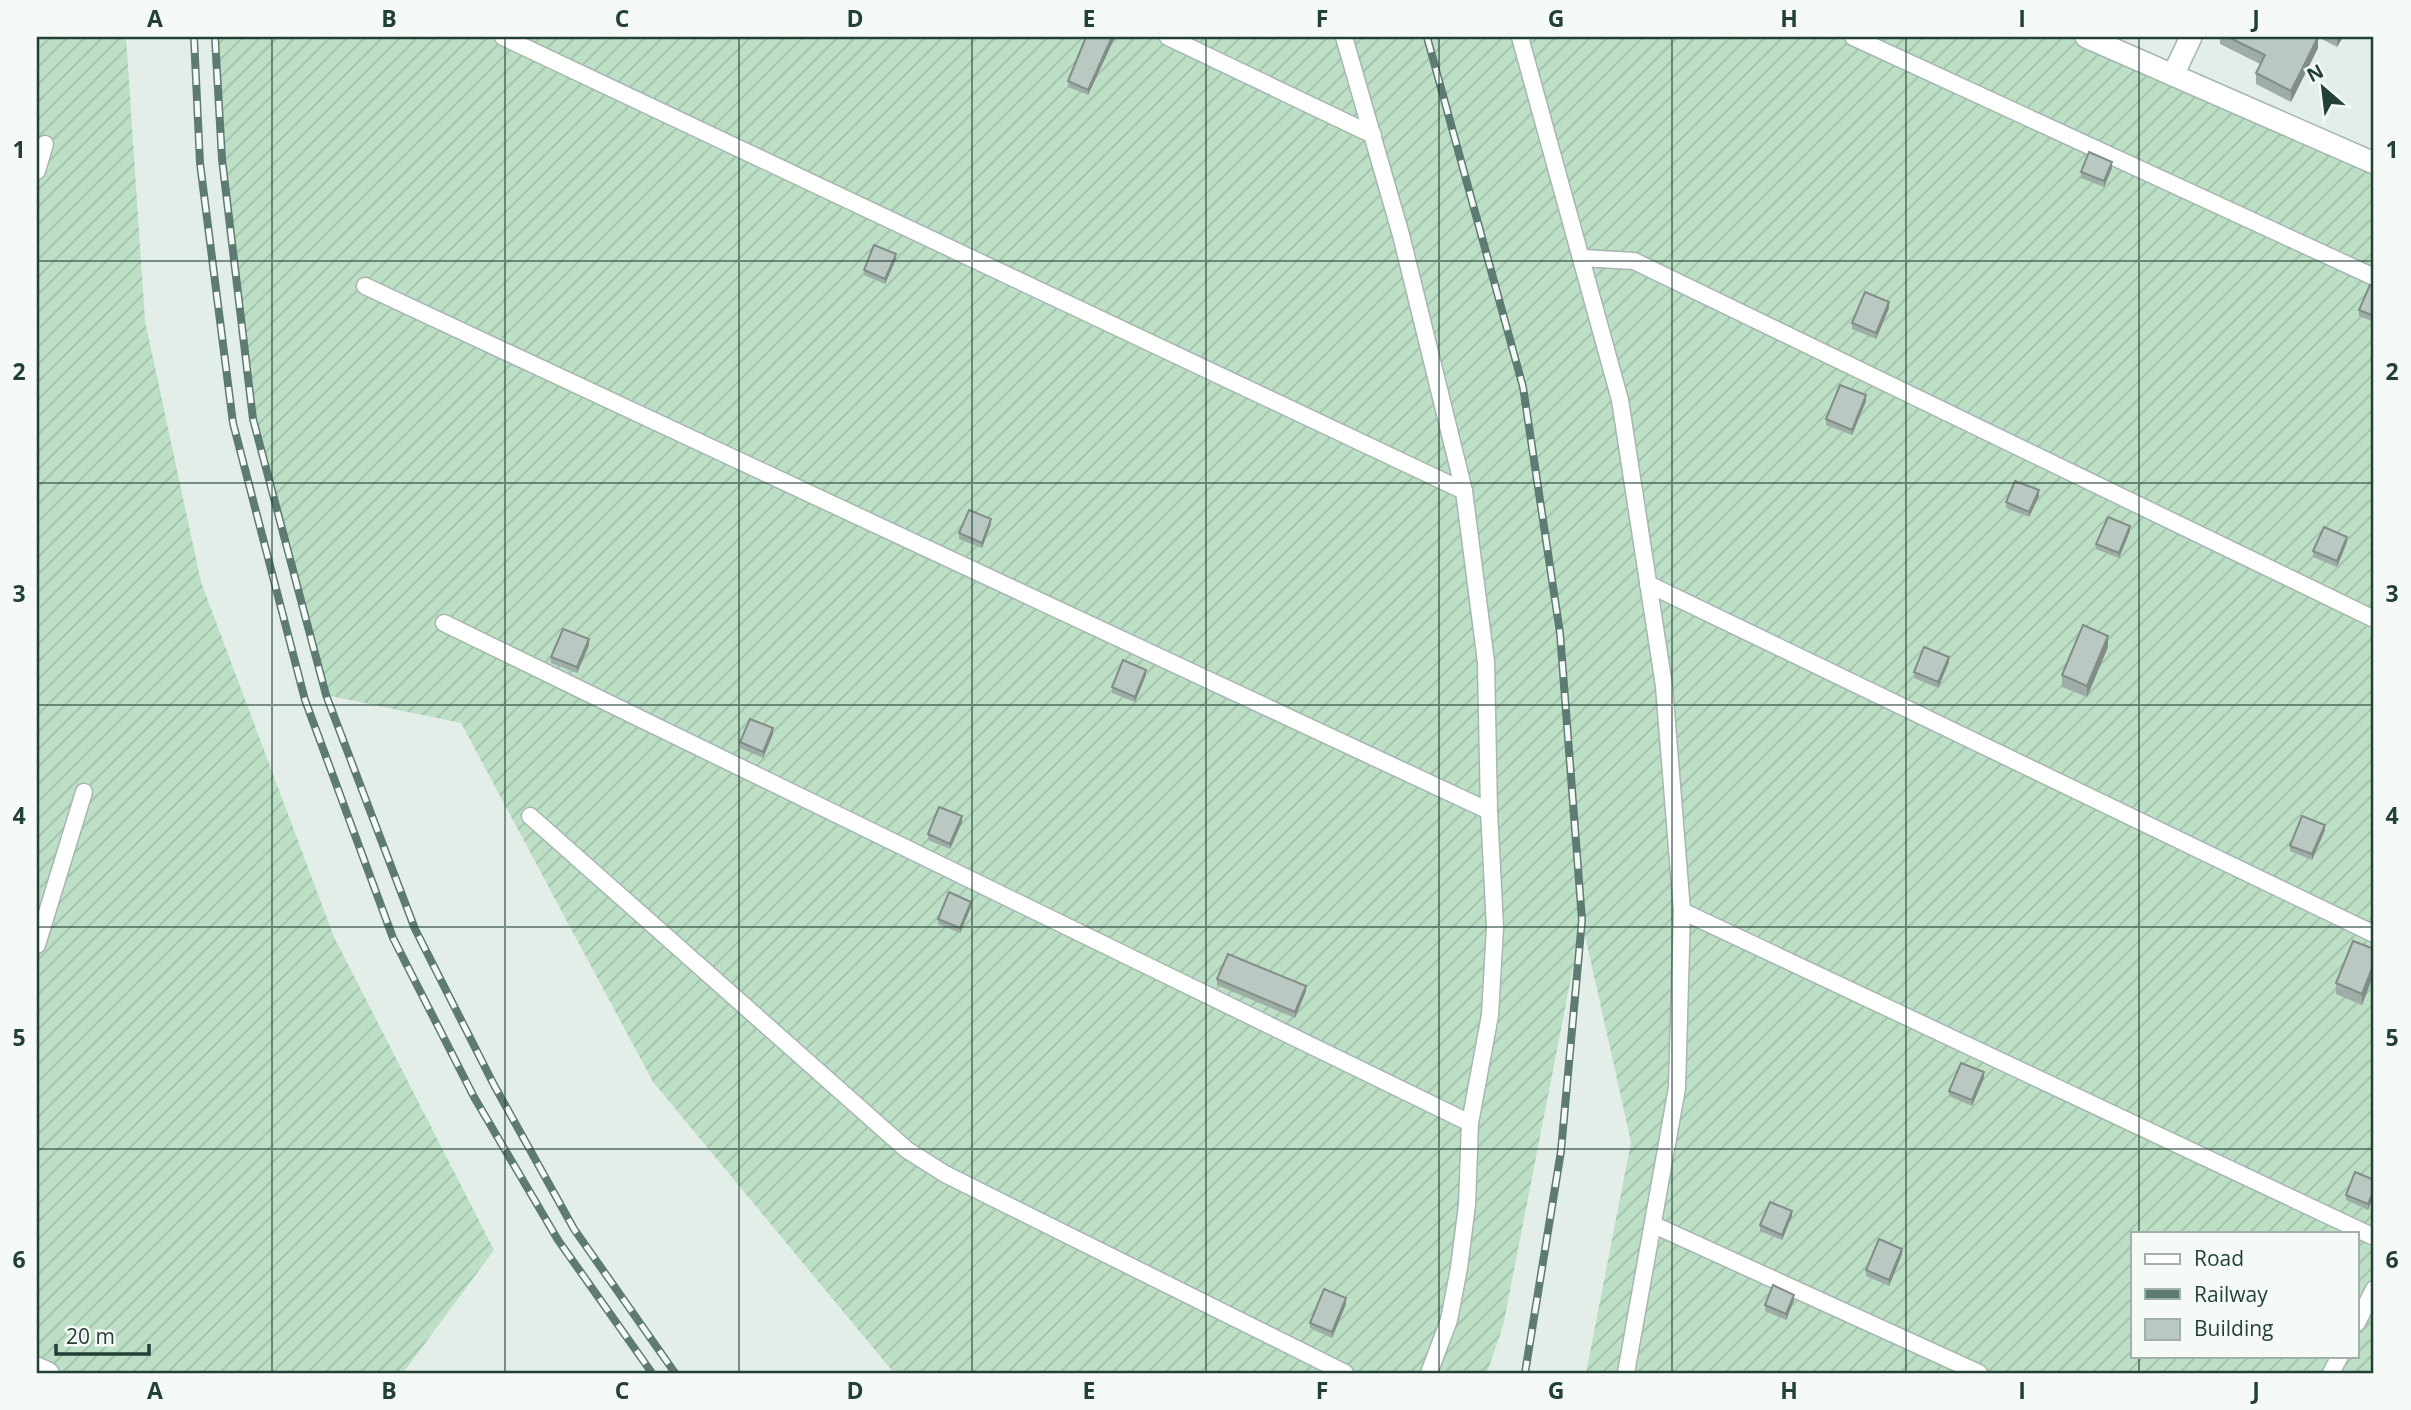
<svg xmlns="http://www.w3.org/2000/svg" width="2411" height="1410" viewBox="0 0 2411 1410" font-family="'Open Sans',sans-serif">
<style>
.garden{fill:url(#garden-furrows);fill-rule:evenodd}
.lines{fill:none;stroke-linecap:round;stroke-linejoin:round}
.service-casing{stroke:#a6b6b0;stroke-width:19}
.minor-casing{stroke:#a6b6b0;stroke-width:24}
.service{stroke:#fff;stroke-width:16}
.minor{stroke:#fff;stroke-width:21}
.rail-casing{stroke:#5d7b72;stroke-width:8}
.rail{stroke:#f5faf7;stroke-width:5;stroke-dasharray:16;stroke-linecap:butt}
.wall{fill:#9fada7}
.shaded-wall{fill:#828d88}
.building{fill:#b9c9c2;stroke:#828d88;stroke-width:2}
.grid{fill:none;stroke:#224037;stroke-width:2;stroke-opacity:0.55}
.neatline{fill:none;stroke:#224037;stroke-width:2.5}
.grid-label{font-size:23px;text-anchor:middle;font-weight:bold;fill:#224037}
</style>
<defs>
<pattern id="garden-furrows" width="10" height="10" patternUnits="userSpaceOnUse" patternTransform="scale(1.75)"><rect width="10" height="10" fill="#bcdfc5"/><path d="M-1 1l2-2M0 10L10 0M9 11l2-2" fill="none" stroke="#a1c0aa"/></pattern>
</defs>
<rect width="100%" height="100%" fill="#e4eee9"/>
<g class="garden">
<path d="M37 37H126L145 321 201 582 334 937 494 1250 403 1373H48L37 1368Z"/>
<path d="M215 37H2084L2374 164V1373H1586L1631 1142 1582 922 1503 1326 1487 1373H894L653 1082 461 723 326 695 253 419 222 159ZM2133 1233H2357V1356H2133Z"/>
</g>
<g class="lines">
<defs>
<g id="service">
<path d="M503 37 1464 491"/>
<path d="M1168 37 1373 135"/>
<path d="M1344 37 1401 235 1464 491 1486 662 1489 811 1495 927 1490 1015 1470 1123 1467 1205 1459 1268 1449 1320 1429 1373"/>
<path d="M1520 37 1620 400 1664 686 1682 911 1677 1088 1626 1373"/>
<path d="M1853 37 2374 277"/>
<path d="M37 171 45 144"/>
<path d="M1581 258 1634 261 2374 619"/>
<path d="M365 286 1489 811"/>
<path d="M1648 584 2374 934"/>
<path d="M444 623 1470 1123"/>
<path d="M530 816 907 1150 945 1174 1345 1373"/>
<path d="M1682 911 2374 1237"/>
<path d="M37 945 84 792"/>
<path d="M1654 1225 1979 1373"/>
<path d="M2357 1323 2374 1289"/>
<path d="M2331 1373 2340 1356"/>
</g>
<g id="minor">
<path d="M2086 37 2374 163"/>
<path d="M2173 75 2191 37"/>
<path d="M37 1368 48 1373"/>
</g>
</defs>
<use href="#service" class="service-casing"/>
<use href="#minor" class="minor-casing"/>
<use href="#service" class="service"/>
<use href="#minor" class="minor"/>
<defs>
<g id="rail">
<path d="M194 37 200 163 233 423 305 700 393 938 474 1097 558 1240 652 1373"/>
<path d="M215 37 222 159 253 419 326 695 415 929 494 1085 574 1229 675 1373"/>
<path d="M1427 37 1523 387 1560 633 1582 920 1561 1151 1525 1373"/>
</g>
</defs>
<use href="#rail" class="rail-casing"/>
<use href="#rail" class="rail"/>
</g>
<g class="wall">
<path d="M1086 37H1115L1088 95 1068 87V81Z"/>
<path d="M2220 37H2343L2337 47 2318 37V48L2291 102 2256 84V73L2260 64 2220 44Z"/>
<path d="M2112 168 2104 187 2081 178V172Z"/>
<path d="M896 259 885 284 864 275V270Z"/>
<path d="M2374 286V322L2359 316V310Z"/>
<path d="M1889 308 1876 339 1852 329V323Z"/>
<path d="M1866 401 1852 435 1826 425V419Z"/>
<path d="M2039 496 2029 517 2006 508V502Z"/>
<path d="M991 524 982 548 959 539V533Z"/>
<path d="M2130 531 2119 558 2096 549V544Z"/>
<path d="M2347 542 2337 567 2313 557V551Z"/>
<path d="M589 645 577 673 551 663V657Z"/>
<path d="M2108 647 2087 697 2062 687V675Z"/>
<path d="M1949 662 1938 688 1914 678V672Z"/>
<path d="M1146 675 1135 702 1112 693V687Z"/>
<path d="M773 734 763 758 740 748V742Z"/>
<path d="M962 822 950 849 928 840V834Z"/>
<path d="M2325 830 2312 860 2290 851V846Z"/>
<path d="M971 907 960 933 938 924V919Z"/>
<path d="M2374 949 2362 1005 2336 994V983Z"/>
<path d="M1217 979 1306 991 1295 1018 1217 985Z"/>
<path d="M1984 1078 1972 1106 1949 1096V1091Z"/>
<path d="M2374 1180 2368 1210 2346 1200V1195Z"/>
<path d="M1792 1216 1782 1240 1760 1231V1225Z"/>
<path d="M1902 1254 1889 1286 1866 1276V1270Z"/>
<path d="M1794 1300 1786 1320 1765 1311V1305Z"/>
<path d="M1346 1304 1332 1338 1310 1328V1323Z"/>
</g>
<g class="shaded-wall">
<path d="M1112 37H1115L1088 95V90Z"/>
<path d="M2318 37V48L2291 102V91Z"/>
<path d="M2337 37H2343L2337 47Z"/>
<path d="M2112 162V168L2104 187V181Z"/>
<path d="M896 254V259L885 284V279Z"/>
<path d="M1889 302V308L1876 339V333Z"/>
<path d="M1866 395V401L1852 435V430Z"/>
<path d="M2039 490V496L2029 517V512Z"/>
<path d="M991 519V524L982 548V543Z"/>
<path d="M2130 526V531L2119 558V553Z"/>
<path d="M2347 537V542L2337 567V561Z"/>
<path d="M2108 636V647L2087 697V686Z"/>
<path d="M589 639V645L577 673V667Z"/>
<path d="M1949 657V662L1938 688V682Z"/>
<path d="M1146 670V675L1135 702V697Z"/>
<path d="M773 728V734L763 758V752Z"/>
<path d="M962 816V822L950 849V844Z"/>
<path d="M2325 825V830L2312 860V854Z"/>
<path d="M971 902V907L960 933V928Z"/>
<path d="M2374 963V974L2362 1005V994Z"/>
<path d="M1306 986V991L1295 1018V1012Z"/>
<path d="M1984 1072V1078L1972 1106V1100Z"/>
<path d="M2374 1189V1195L2368 1210V1204Z"/>
<path d="M1792 1211V1216L1782 1240V1235Z"/>
<path d="M1902 1249V1254L1889 1286V1280Z"/>
<path d="M1794 1295V1300L1786 1320V1314Z"/>
<path d="M1346 1298V1304L1332 1338V1332Z"/>
</g>
<g class="building">
<path d="M1086 37H1112L1088 90 1068 81Z"/>
<path d="M2228 37H2318L2291 91 2256 73 2265 55Z"/>
<path d="M2089 152 2112 162 2104 181 2081 172Z"/>
<path d="M874 245 896 254 885 279 864 270Z"/>
<path d="M2370 285 2374 286V316L2359 310Z"/>
<path d="M1865 292 1889 302 1876 333 1852 323Z"/>
<path d="M1840 385 1866 395 1852 430 1826 419Z"/>
<path d="M2015 481 2039 490 2029 512 2006 502Z"/>
<path d="M969 510 991 519 982 543 959 533Z"/>
<path d="M2108 517 2130 526 2119 553 2096 544Z"/>
<path d="M2324 527 2347 537 2337 561 2313 551Z"/>
<path d="M2083 625 2108 636 2087 686 2062 675Z"/>
<path d="M563 629 589 639 577 667 551 657Z"/>
<path d="M1924 647 1949 657 1938 682 1914 672Z"/>
<path d="M1123 660 1146 670 1135 697 1112 687Z"/>
<path d="M750 719 773 728 763 752 740 742Z"/>
<path d="M939 807 962 816 950 844 928 834Z"/>
<path d="M2302 816 2325 825 2312 854 2290 846Z"/>
<path d="M949 892 971 902 960 928 938 919Z"/>
<path d="M2353 941 2374 949V963L2362 994 2336 983Z"/>
<path d="M1228 954 1306 986 1295 1012 1217 979Z"/>
<path d="M1961 1063 1984 1072 1972 1100 1949 1091Z"/>
<path d="M2355 1172 2374 1180V1189L2368 1204 2346 1195Z"/>
<path d="M1770 1202 1792 1211 1782 1235 1760 1225Z"/>
<path d="M1879 1239 1902 1249 1889 1280 1866 1270Z"/>
<path d="M1773 1285 1794 1295 1786 1314 1765 1305Z"/>
<path d="M1324 1289 1346 1298 1332 1332 1310 1323Z"/>
</g>
<path class="grid" d="M272 37V1373M505 37V1373M739 37V1373M972 37V1373M1206 37V1373M1439 37V1373M1672 37V1373M1906 37V1373M2139 37V1233M37 261H2374M37 483H2374M37 705H2374M37 927H2374M37 1149H2374M2139 1356V1373"/>
<rect width="2411" height="1410" fill="none" stroke="#f5faf7" stroke-width="77"/>
<rect x="2131" y="1232" width="228" height="126" fill="#f5faf7" stroke="#a1b0aa" stroke-width="2"/>
<rect x="2145" y="1254" width="35" height="10" fill="#ffffff" stroke="#a1b0aa" stroke-width="2"/>
<text x="2194" y="1266" font-size="21" fill="#224037">Road</text>
<rect x="2145" y="1289" width="35" height="10" fill="#5d7b72" stroke="#a1b0aa" stroke-width="2"/>
<text x="2194" y="1302" font-size="21" fill="#224037">Railway</text>
<rect x="2145" y="1319" width="35" height="21" fill="#b9c9c2" stroke="#a1b0aa" stroke-width="2"/>
<text x="2194" y="1336" font-size="21" fill="#224037">Building</text>
<g transform="translate(2323 88) rotate(332)" stroke="#f5faf7" stroke-width="5" paint-order="stroke">
<path d="M0-5L12 26L0 18L-12 26Z" fill="#224037"/>
<text y="-10" font-size="19" font-weight="bold" text-anchor="middle" fill="#224037">N</text>
</g>
<path d="M56 1344v10h93v-10" fill="none" stroke="#224037" stroke-width="3.5"/>
<text x="66" y="1344" font-size="21" fill="#224037" stroke="#f5faf7" stroke-width="5" paint-order="stroke">20 m</text>
<rect x="38" y="38" width="2334" height="1334" class="neatline"/>
<g class="grid-label">
<text x="155" y="27">A</text>
<text x="389" y="27">B</text>
<text x="622" y="27">C</text>
<text x="855" y="27">D</text>
<text x="1089" y="27">E</text>
<text x="1322" y="27">F</text>
<text x="1556" y="27">G</text>
<text x="1789" y="27">H</text>
<text x="2022" y="27">I</text>
<text x="2256" y="27">J</text>
<text x="19" y="158">1</text>
<text x="2392" y="158">1</text>
<text x="19" y="380">2</text>
<text x="2392" y="380">2</text>
<text x="19" y="602">3</text>
<text x="2392" y="602">3</text>
<text x="19" y="824">4</text>
<text x="2392" y="824">4</text>
<text x="19" y="1046">5</text>
<text x="2392" y="1046">5</text>
<text x="19" y="1268">6</text>
<text x="2392" y="1268">6</text>
<text x="155" y="1399">A</text>
<text x="389" y="1399">B</text>
<text x="622" y="1399">C</text>
<text x="855" y="1399">D</text>
<text x="1089" y="1399">E</text>
<text x="1322" y="1399">F</text>
<text x="1556" y="1399">G</text>
<text x="1789" y="1399">H</text>
<text x="2022" y="1399">I</text>
<text x="2256" y="1399">J</text>
</g>
</svg>
